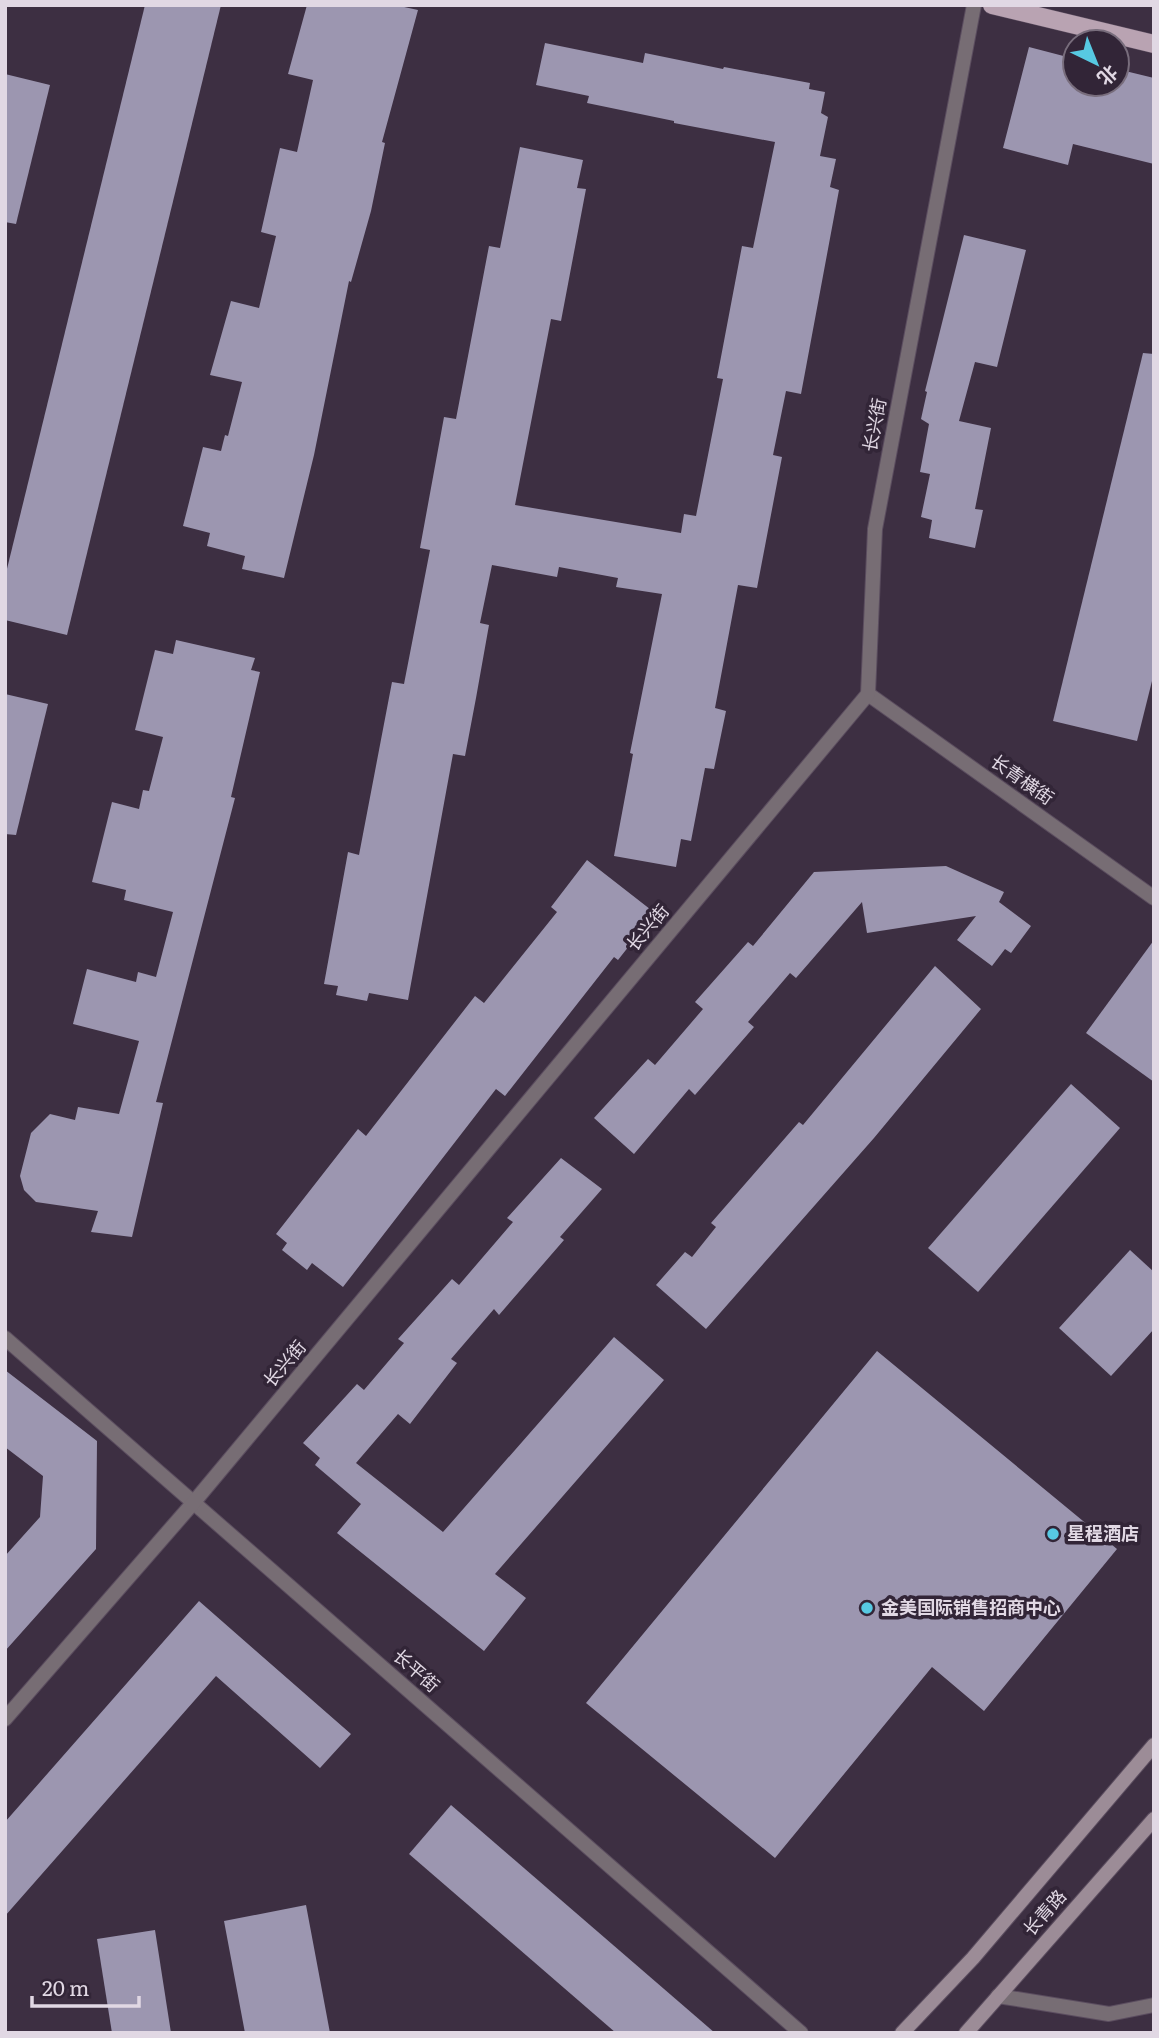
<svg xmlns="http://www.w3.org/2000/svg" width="1159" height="2038" viewBox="0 0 1159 2038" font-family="Literata,'Noto Sans SC',serif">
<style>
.building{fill:#9c96b0}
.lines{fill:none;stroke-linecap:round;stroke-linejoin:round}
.street-casing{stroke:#5b4d5f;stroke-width:16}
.secondary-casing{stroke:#5b4d5f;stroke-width:16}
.primary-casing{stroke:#5b4d5f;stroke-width:19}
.street{stroke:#776d74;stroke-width:14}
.secondary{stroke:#9c8c97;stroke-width:14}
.primary{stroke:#b9a3b2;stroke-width:18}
.poi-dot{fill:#57c9e2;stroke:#322537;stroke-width:2.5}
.labels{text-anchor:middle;stroke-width:7;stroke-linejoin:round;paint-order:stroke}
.street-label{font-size:18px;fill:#e1d8e4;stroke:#322537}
.poi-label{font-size:18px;font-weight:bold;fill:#e1d8e4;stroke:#322537;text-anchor:start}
</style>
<rect width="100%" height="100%" fill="#3d2f42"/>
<g class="building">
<path d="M145 5H221L67 635 5 620V577Z"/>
<path d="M307 5H395L418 10 382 142 385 143 371 211 351 282 349 281 314 455 284 578 242 569 245 556 207 546 210 533 183 526 203 447 221 451 225 435 228 436 242 382 210 375 231 301 259 308 276 236 261 232 280 148 297 152 313 80 288 74Z"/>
<path d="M545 43 643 63 645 53 723 69 724 67 810 83 809 89 825 92 821 113 828 117 820 156 836 159 830 187 839 190 801 394 786 391 773 455 782 457 757 588 738 585 715 708 726 711 714 769 705 768 691 841 681 839 676 867 614 856 633 754 630 753 662 594 616 587 618 578 559 567 557 577 492 565 480 623 489 625 476 698 465 756 453 754 408 1000 369 993 367 1001 336 995 338 986 324 984 348 852 359 855 392 682 404 684 430 550 420 548 444 417 456 419 489 246 500 248 520 147 583 160 577 188 586 189 561 321 551 319 515 505 681 533 684 514 696 516 723 379 717 378 742 246 753 248 775 142 674 123V121L587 103 589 96 536 85Z"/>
<path d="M1029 47 1075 59V84H1117V69L1154 78V164L1073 144 1068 165 1003 148Z"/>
<path d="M5 74 50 85 16 224 5 222Z"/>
<path d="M964 235 1026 250 997 367 975 362 959 421 991 428 975 509 983 510 975 548 929 538 932 520 921 517 930 474 920 472 929 424 921 419 927 392 925 391Z"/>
<path d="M1143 353 1154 354V673L1137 741 1053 721Z"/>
<path d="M176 640 255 658 251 670 260 672 231 797 235 798 156 1102 163 1103 132 1237 91 1232 98 1211 36 1202 24 1190 20 1176 31 1133 50 1114 75 1120 78 1107 119 1114 139 1041 73 1024 87 969 136 982 138 972 156 977 173 912 124 900 126 890 92 882 112 802 139 809 143 790 149 791 163 737 135 730 155 650 173 654Z"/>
<path d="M5 694 48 704 16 835 5 834Z"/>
<path d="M587 860 655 913 618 960 614 957 505 1096 496 1089 343 1287 312 1263 307 1270 282 1250 287 1243 276 1234 358 1129 366 1136 475 996 484 1003 557 912 551 907Z"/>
<path d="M946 866 1004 892 999 902 1031 926 1011 953 1005 949 992 966 957 940 976 916 867 933 862 902 796 978 790 973 748 1022 754 1027 695 1095 689 1089 634 1154 594 1118 648 1059 655 1065 703 1009 695 1002 748 942 753 946 814 872Z"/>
<path d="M1154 940V1082L1086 1033Z"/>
<path d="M935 966 981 1009 874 1138 706 1329 656 1285 685 1252 692 1257 716 1227 711 1223 799 1122 803 1125Z"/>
<path d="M1071 1084 1120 1128 978 1292 928 1248Z"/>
<path d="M561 1158 602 1189 560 1237 564 1240 499 1315 494 1309 451 1359 457 1363 410 1424 398 1414 356 1463 443 1532 614 1337 664 1380 495 1574 526 1598 484 1651 337 1533 361 1504 315 1465 320 1458 303 1443 357 1384 364 1390 404 1343 398 1339 452 1279 459 1285 513 1222 507 1218Z"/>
<path d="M1130 1250 1154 1272V1329L1111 1376 1059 1328Z"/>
<path d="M877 1351 1117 1549 984 1711 932 1667 775 1858 586 1703Z"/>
<path d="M5 1370 97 1441 96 1549 5 1651V1556L40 1517 43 1476 5 1447Z"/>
<path d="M199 1601 351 1734 320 1768 216 1676 5 1916V1822Z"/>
<path d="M451 1805 715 2033H616L409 1854Z"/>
<path d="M306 1905 330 2033H245L224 1921Z"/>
<path d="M155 1930 171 2033H112L97 1939Z"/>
</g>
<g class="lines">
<defs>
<g id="street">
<path d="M868 694 1154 898"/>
<path d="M5 1338 801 2033"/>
<path d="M5 1719 194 1502 868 694 875 529 974 5"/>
<path d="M998 1996 1109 2014 1154 2005"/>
</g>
<g id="secondary">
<path d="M902 2033 973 1958 1154 1745"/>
<path d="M966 2033 1154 1819"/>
</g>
<path id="primary" d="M992 5 1154 44"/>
</defs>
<use href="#street" class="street-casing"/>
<use href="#secondary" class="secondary-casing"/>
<use href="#primary" class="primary-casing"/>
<use href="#street" class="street"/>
<use href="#secondary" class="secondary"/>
<use href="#primary" class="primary"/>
</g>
<g class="poi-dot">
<circle cx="1053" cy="1534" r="7"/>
<circle cx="867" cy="1608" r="7"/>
</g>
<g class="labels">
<g class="street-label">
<text transform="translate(875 425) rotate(-79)" y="6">长兴街</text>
<text transform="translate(1022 780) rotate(35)" y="6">长青横街</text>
<text transform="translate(648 928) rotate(-50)" y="6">长兴街</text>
<text transform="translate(285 1364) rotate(-50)" y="6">长兴街</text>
<text transform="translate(416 1671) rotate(41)" y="6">长平街</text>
<text transform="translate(1045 1913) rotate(-49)" y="6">长青路</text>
</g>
<g class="poi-label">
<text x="1067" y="1540">星程酒店</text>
<text x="881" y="1614">金美国际销售招商中心</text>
</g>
</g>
<rect width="1159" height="2038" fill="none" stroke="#e1d8e4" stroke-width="14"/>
<g transform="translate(1096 63) rotate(137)"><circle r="33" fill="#322537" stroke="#786d7c" stroke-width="2"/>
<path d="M0-5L12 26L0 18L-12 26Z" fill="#57c9e2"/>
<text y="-10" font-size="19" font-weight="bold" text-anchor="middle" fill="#e1d8e4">北</text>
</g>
<path d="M32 1996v10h107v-10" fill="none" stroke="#e1d8e4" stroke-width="3.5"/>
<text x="42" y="1996" font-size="21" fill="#e1d8e4" stroke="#322537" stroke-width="5" paint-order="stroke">20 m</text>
</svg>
